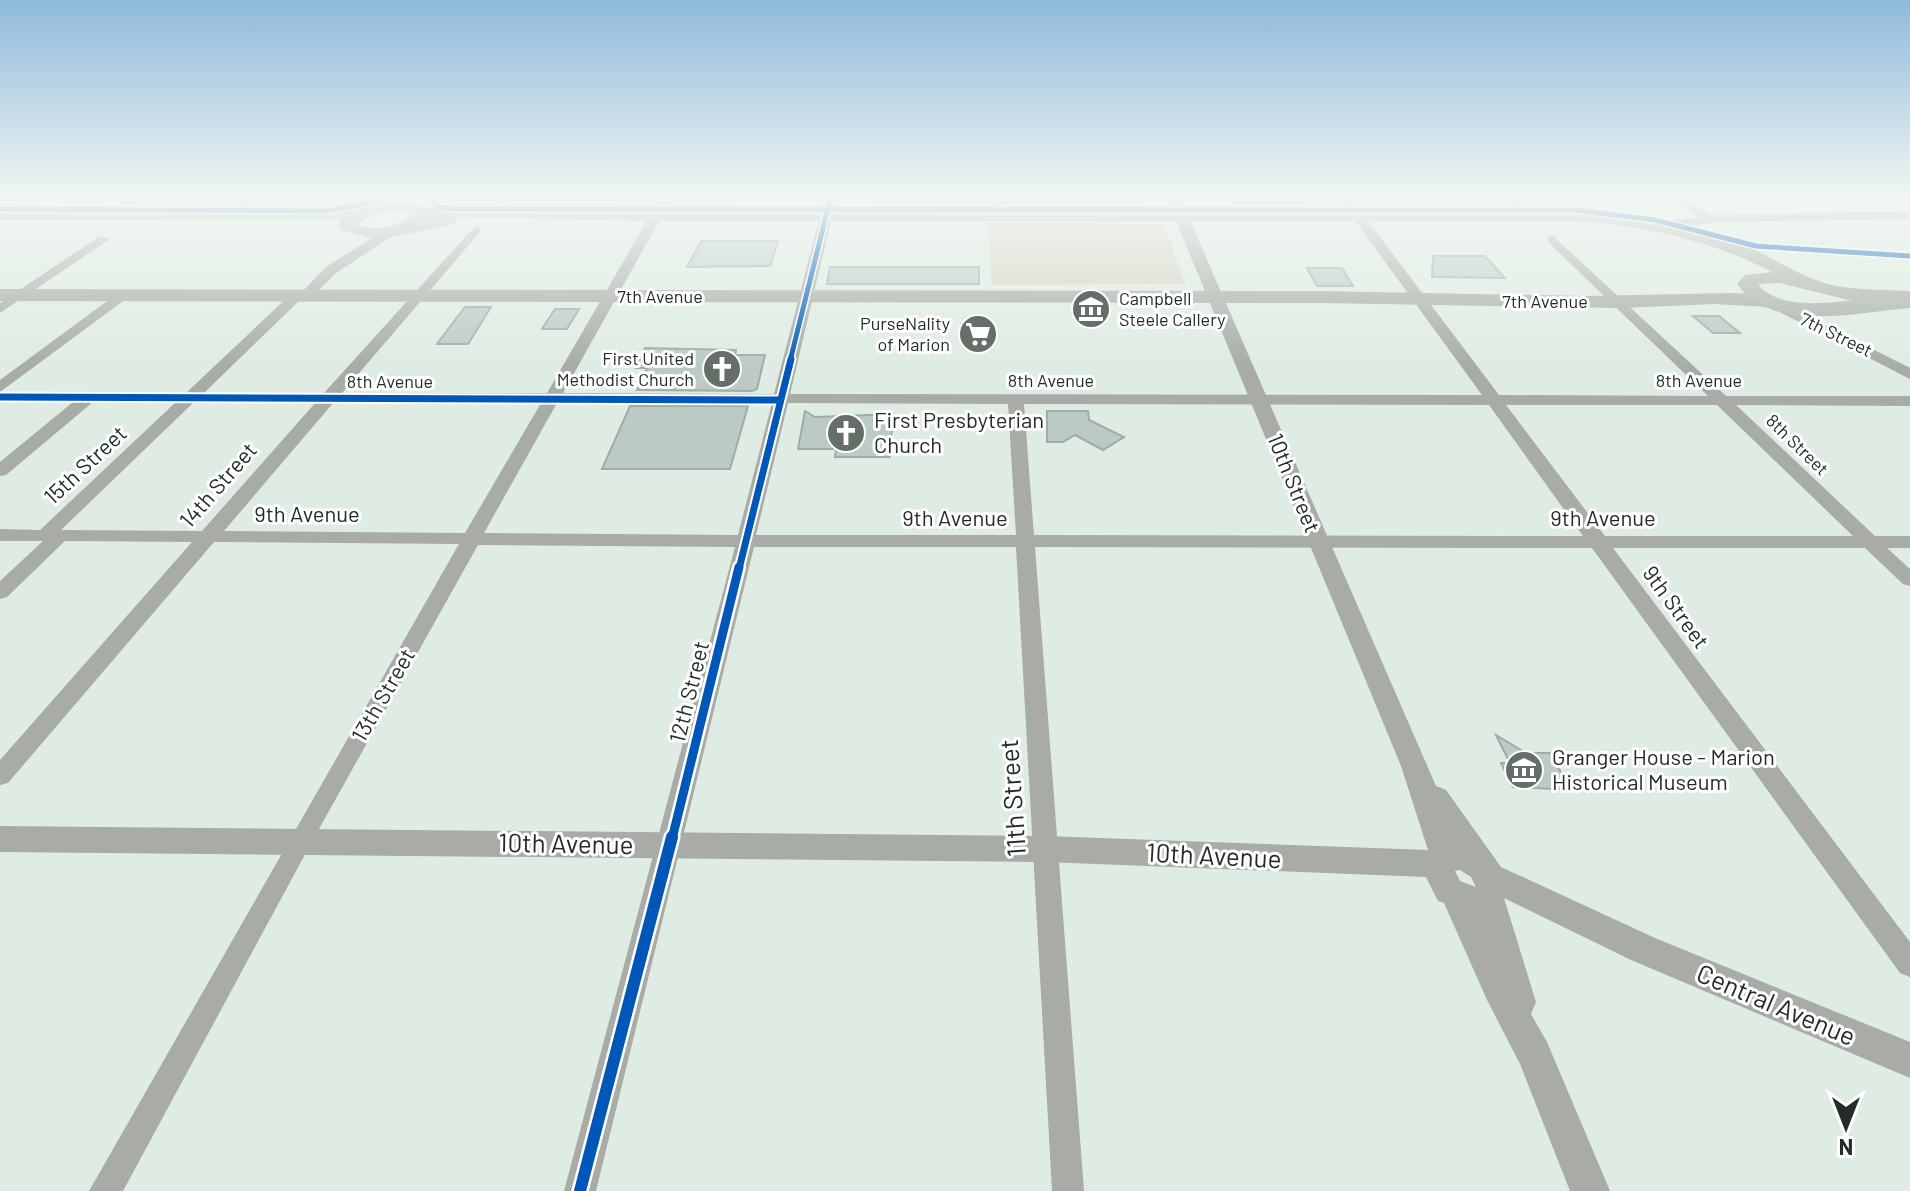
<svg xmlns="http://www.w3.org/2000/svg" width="1910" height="1191" viewBox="0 0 1910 1191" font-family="Barlow,sans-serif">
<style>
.green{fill:#d5d4c3}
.building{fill:#bccac5;stroke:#a0aca7;stroke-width:2}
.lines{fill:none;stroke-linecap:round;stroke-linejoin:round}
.minor{fill:#a8aba6;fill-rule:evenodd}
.tertiary{fill:#a8aba6;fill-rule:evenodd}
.secondary{fill:#a5aaa4;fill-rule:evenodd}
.primary{fill:#a8aea7;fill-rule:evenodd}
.cycleway-far3-casing{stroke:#fff;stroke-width:8}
.cycleway-far2-casing{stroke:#fff;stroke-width:11}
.cycleway-far1-casing{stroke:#fff;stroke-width:14}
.cycleway-casing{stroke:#fff;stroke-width:17}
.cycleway-far3{stroke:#0057b8;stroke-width:5}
.cycleway-far2{stroke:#0057b8;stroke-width:7}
.cycleway-far1{stroke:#0057b8;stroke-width:9}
.cycleway{stroke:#0057b8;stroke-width:12}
.labels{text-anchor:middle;stroke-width:6;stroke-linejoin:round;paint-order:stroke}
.far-street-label{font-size:18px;fill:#232c26;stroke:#fff}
.far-poi-label{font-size:18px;fill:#232c26;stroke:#fff;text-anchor:end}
.poi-label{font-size:22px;fill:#232c26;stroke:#fff;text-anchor:start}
.street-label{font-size:22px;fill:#232c26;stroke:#fff}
.near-street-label{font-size:26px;fill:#232c26;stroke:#fff}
</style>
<rect width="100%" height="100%" fill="#dfece3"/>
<path class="green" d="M988 223 1164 224 1185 284 992 285Z"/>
<g class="building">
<path d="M701 241H778L770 266 687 267Z"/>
<path d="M1433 256H1485L1505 278 1432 277Z"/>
<path d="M830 267H979V284H827Z"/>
<path d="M1307 268H1342L1353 286H1317Z"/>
<path d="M465 307H491L468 344H437Z"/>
<path d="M555 309H579L567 329H542Z"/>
<path d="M1693 316H1719L1740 333H1713Z"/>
<path d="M645 348 736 350 735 355H765L757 389 752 391 637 390 647 368H636Z"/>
<path d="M630 406H748L730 469H602Z"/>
<path d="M805 411 815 417 893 414 890 457H835L836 449H798Z"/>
<path d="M1047 411H1088L1089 420 1124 437 1103 450 1075 435 1063 442H1047Z"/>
<path d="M1496 735 1526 753H1550L1571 790 1513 787 1501 763H1510Z"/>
</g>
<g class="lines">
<g class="minor">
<path d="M241 200H255L242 208 236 205Z"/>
<path d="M497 200H509L501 205Z"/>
<path d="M659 200H671L563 393 774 394 824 200H836L790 394 1482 395 1340 200H1352L1499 395 1708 396 1548 242V236L1552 235 1726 396H1910V406L1736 405 1875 536H1910V548H1887L1910 569V586L1903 584 1865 548H1613L1910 942V977L1900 973 1592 548 1035 547 1084 1191H1052L1016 547H754L596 1191H564L735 547 478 545 315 836 123 1191H89L459 544 214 542 8 783 0 785V760L192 542 65 541 7 597 0 599V581L43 541H0V529L40 530 176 402H93L6 475 0 476V462L73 402H0V392L186 393 292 293H301L326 267 386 229H394V235L336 273 310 299H301L204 393H324L476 225 480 226V232L342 393H547ZM194 402H316L202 531 61 530ZM334 402 541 403 465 533 224 531ZM557 403H772L738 535 484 533ZM788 403 1008 404 1016 535H756ZM1024 404 1489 405 1583 536 1034 535ZM1506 405H1717L1853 536H1605Z"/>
<path d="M1169 200H1181L1185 218H1177Z"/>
<path d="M1506 200H1519L1535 217 1525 220Z"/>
<path d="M1671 200H1685L1712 215 1910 211V219L1720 222 1657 229V223L1699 217Z"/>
<path d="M100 236 110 239 0 313V303Z"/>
<path d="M118 293 130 296 0 392V380Z"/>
<path d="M1773 299 1910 368V379L1768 306V300Z"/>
</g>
<g class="tertiary">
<path d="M994 200H1008L1007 219 995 216Z"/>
<path d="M1181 212 1188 216 1436 786 1446 790 1501 867 1655 938 1910 1042V1078L1631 960 1504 898 1536 1002 1531 1014 1547 1042 1610 1191H1570L1520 1064 1487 1000 1444 903 1438 901 1426 877 1046 862 0 852V826L1046 836 1428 850 1401 766 1174 216ZM1460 870 1471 877 1476 887 1460 881 1455 871Z"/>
</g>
<path class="secondary" d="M0 289 1320 291 1584 296 1732 293 1769 295 1779 301 1769 307 1714 304 1622 308 1320 303 0 301Z"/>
<path class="primary" d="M408 201 421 206 641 211H1579C1630 215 1681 222 1730 239 1759 249 1785 268 1813 279 1843 291 1878 289 1910 291V308C1858 312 1772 334 1737 284L1745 275 1772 272C1711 240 1647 227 1579 221H641L457 217 456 224 376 240 341 230 338 226 342 219 0 220V210L318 211ZM405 211 413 215C398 227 375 233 357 224L375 213ZM1780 283 1848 300H1855C1826 303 1778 310 1758 284Z"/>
<defs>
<g id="cycleway-far3">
<path d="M432 200 438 207 453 209 1576 210 1655 220 1756 246 1910 256"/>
<path d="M0 209 326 211 383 200"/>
<path d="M790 361 830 200"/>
</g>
<g id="cycleway-far2">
<path d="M0 397 779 400"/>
<path d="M739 569 791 359"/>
</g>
<path id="cycleway-far1" d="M672 839 739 567"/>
<path id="cycleway" d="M580 1191 672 837"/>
</defs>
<use href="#cycleway-far3" class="cycleway-far3-casing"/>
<use href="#cycleway-far2" class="cycleway-far2-casing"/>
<use href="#cycleway-far1" class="cycleway-far1-casing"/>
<use href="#cycleway" class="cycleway-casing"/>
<use href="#cycleway-far3" class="cycleway-far3"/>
<use href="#cycleway-far2" class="cycleway-far2"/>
<use href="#cycleway-far1" class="cycleway-far1"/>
<use href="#cycleway" class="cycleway"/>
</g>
<linearGradient id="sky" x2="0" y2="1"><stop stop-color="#8fbadc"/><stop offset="0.54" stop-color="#f1f6f2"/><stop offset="1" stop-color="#f1f6f2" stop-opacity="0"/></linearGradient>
<rect width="1910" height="367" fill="url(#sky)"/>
<defs>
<symbol id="museum-disc" viewBox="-11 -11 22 22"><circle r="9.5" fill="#656f68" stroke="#fff"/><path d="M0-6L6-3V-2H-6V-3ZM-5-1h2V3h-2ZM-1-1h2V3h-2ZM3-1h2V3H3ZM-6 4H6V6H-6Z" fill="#fff"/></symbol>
<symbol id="supermarket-disc" viewBox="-11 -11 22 22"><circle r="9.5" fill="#656f68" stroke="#fff"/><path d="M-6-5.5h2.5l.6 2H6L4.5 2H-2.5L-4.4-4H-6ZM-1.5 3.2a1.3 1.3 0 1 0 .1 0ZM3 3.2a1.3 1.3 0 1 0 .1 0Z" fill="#fff"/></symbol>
<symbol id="church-disc" viewBox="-11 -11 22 22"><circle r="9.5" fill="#656f68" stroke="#fff"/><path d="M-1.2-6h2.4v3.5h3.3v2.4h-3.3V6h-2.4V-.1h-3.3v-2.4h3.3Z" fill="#fff"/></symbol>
</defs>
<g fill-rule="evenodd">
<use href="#museum-disc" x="1069" y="287" width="44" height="44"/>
<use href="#supermarket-disc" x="956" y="312" width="44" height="44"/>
<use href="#church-disc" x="700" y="347" width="44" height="44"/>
<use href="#church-disc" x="824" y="411" width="44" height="44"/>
<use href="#museum-disc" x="1502" y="748" width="44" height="44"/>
</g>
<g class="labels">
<g class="far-street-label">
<text x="660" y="303">7th Avenue</text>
<text x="1545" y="308">7th Avenue</text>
<text transform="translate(1836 335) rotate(26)" y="6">7th Street</text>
<text x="1051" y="387">8th Avenue</text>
<text x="1699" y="387">8th Avenue</text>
<text x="390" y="388">8th Avenue</text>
<text transform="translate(1797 445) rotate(44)" y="6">8th Street</text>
</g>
<g class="far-poi-label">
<text x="1119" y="305" text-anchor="start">Campbell<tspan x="1119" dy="21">Steele Callery</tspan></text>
<text x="950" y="330">PurseNality<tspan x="950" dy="21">of Marion</tspan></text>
<text x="694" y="365">First United<tspan x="694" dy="21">Methodist Church</tspan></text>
</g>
<g class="poi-label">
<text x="874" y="428">First Presbyterian<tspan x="874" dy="25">Church</tspan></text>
<text x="1552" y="765">Granger House - Marion<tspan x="1552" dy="25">Historical Museum</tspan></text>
</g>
<g class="street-label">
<text transform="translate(85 465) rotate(-43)" y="8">15th Street</text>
<text transform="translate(1294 483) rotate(68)" y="8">10th Street</text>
<text transform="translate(218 485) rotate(-49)" y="8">14th Street</text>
<text x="307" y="522">9th Avenue</text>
<text x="955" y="526">9th Avenue</text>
<text x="1603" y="526">9th Avenue</text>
<text transform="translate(1676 607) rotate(54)" y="8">9th Street</text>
<text transform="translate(689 692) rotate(-76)" y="8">12th Street</text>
<text transform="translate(383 695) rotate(-60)" y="8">13th Street</text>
</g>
<g class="near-street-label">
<text transform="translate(1013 798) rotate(-94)" y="9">11th Street</text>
<text transform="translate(566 844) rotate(1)" y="9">10th Avenue</text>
<text transform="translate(1214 856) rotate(3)" y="9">10th Avenue</text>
<text transform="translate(1776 1005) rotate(23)" y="9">Central Avenue</text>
</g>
</g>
<g transform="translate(1846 1127) rotate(180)" stroke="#ffffff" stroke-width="6" paint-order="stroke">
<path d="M0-6L14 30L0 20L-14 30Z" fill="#232c26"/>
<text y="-12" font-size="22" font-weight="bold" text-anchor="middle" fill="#232c26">N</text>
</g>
</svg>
